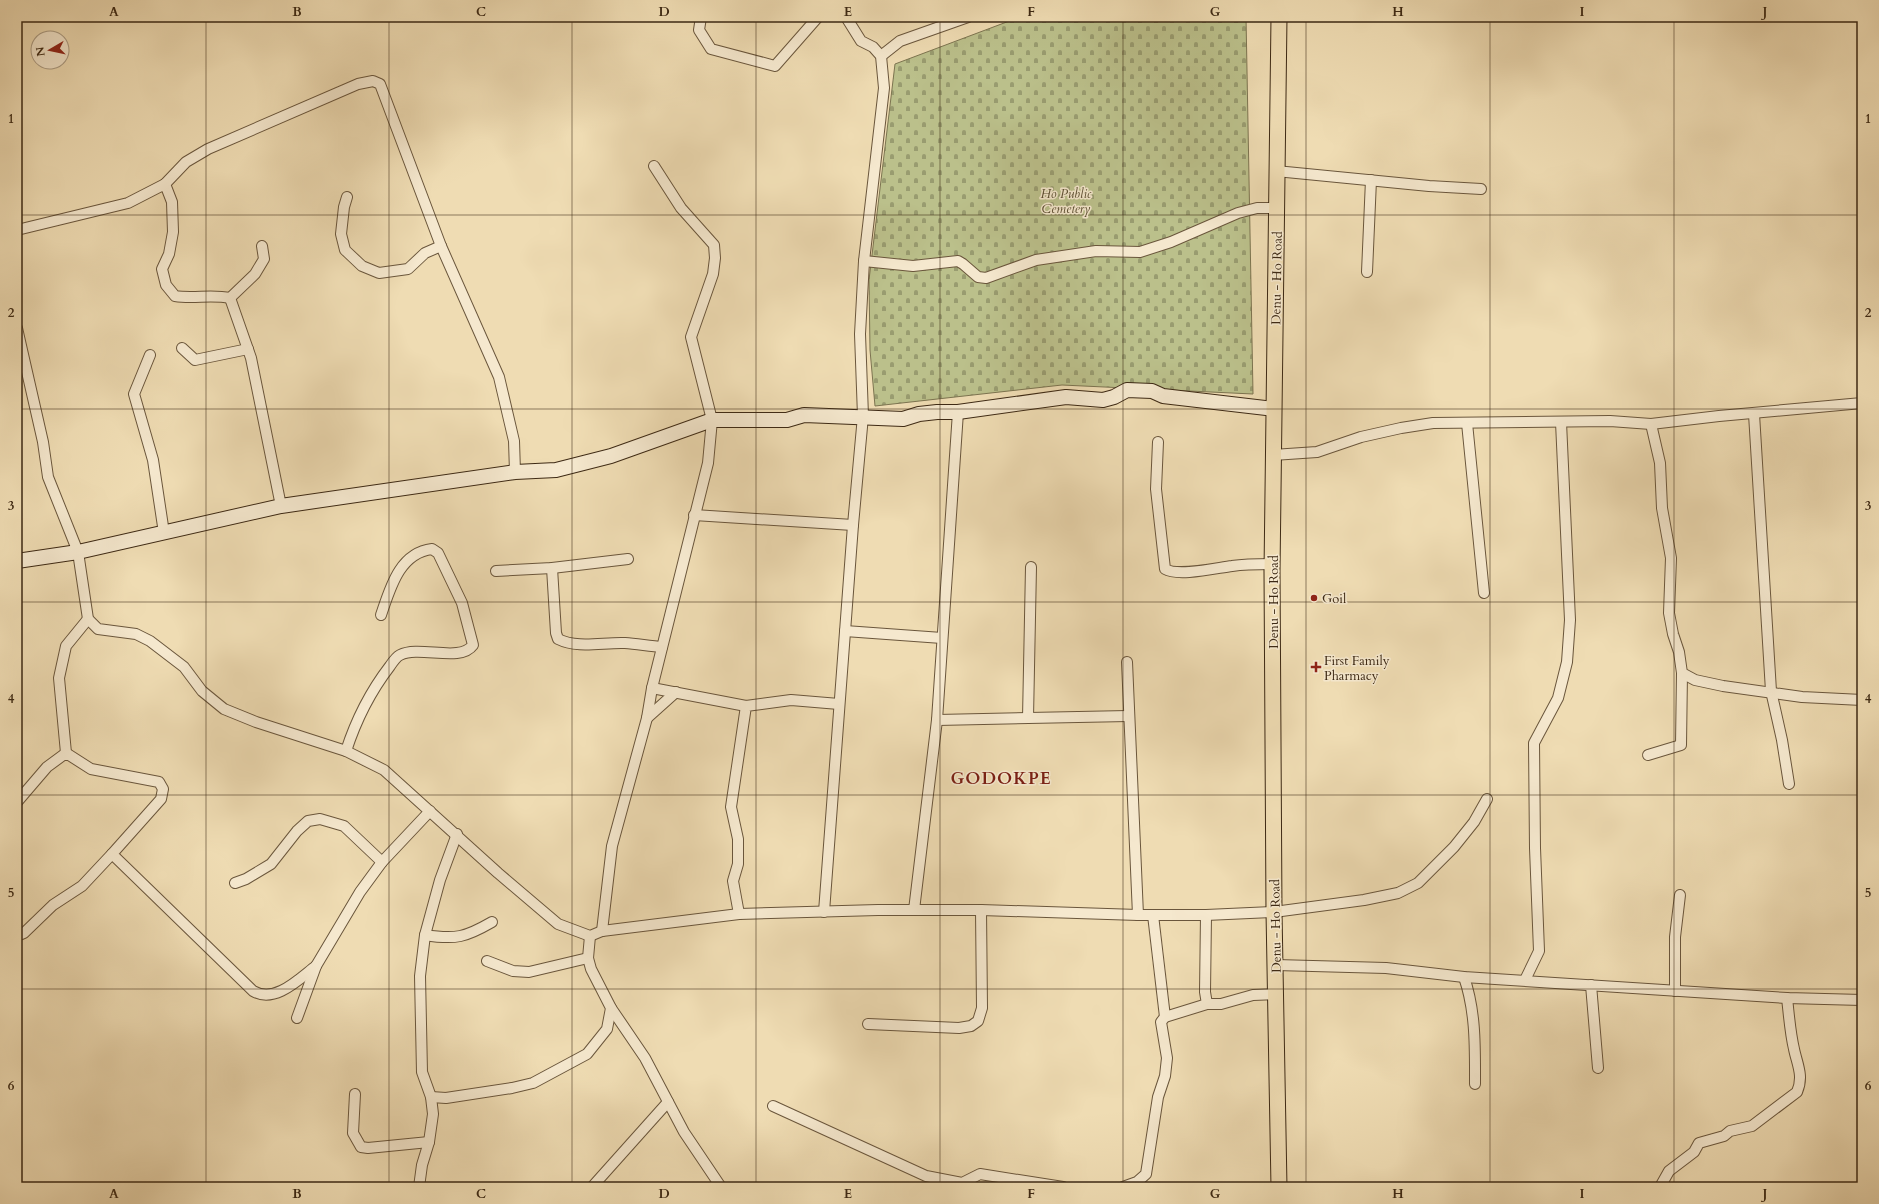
<svg xmlns="http://www.w3.org/2000/svg" width="1879" height="1204" viewBox="0 0 1879 1204" font-family="Cardo,serif">
<style>
.cemetery{fill:url(#cemetery-stones);stroke:#7c7450}
.lines{fill:none;stroke-linecap:round;stroke-linejoin:round}
.street-casing{stroke:#6a563c;stroke-width:12}
.secondary-casing{stroke:#3d2914;stroke-width:16}
.primary-casing{stroke:#3d2914;stroke-width:17}
.street{stroke:#f5e8ce;stroke-width:10}
.secondary{stroke:#f5e8ce;stroke-width:14}
.primary{stroke:#efdcb3;stroke-width:15}
.grid{fill:none;stroke:#3d2914;stroke-width:1;stroke-opacity:0.55}
.poi-dot{fill:#8f2418;stroke:#f5e8ce;stroke-width:1.5}
.labels{text-anchor:middle;stroke-width:3;stroke-linejoin:round;paint-order:stroke}
.park-label{font-size:13px;font-style:italic;fill:#5c4f32;stroke:#f5e8ce}
.street-label{font-size:13px;fill:#3d2914;stroke:#f5e8ce}
.poi-label{font-size:13px;fill:#3d2914;stroke:#f5e8ce;text-anchor:start}
.district-label{font-size:17px;font-weight:bold;letter-spacing:1px;fill:#7a1f14;stroke:#f5e8ce}
.neatline{fill:none;stroke:#3d2914;stroke-width:1.5}
.grid-label{font-size:13px;text-anchor:middle;font-weight:bold;fill:#3d2914}
</style>
<defs>
<pattern id="cemetery-stones" width="16" height="16" patternUnits="userSpaceOnUse"><rect width="16" height="16" fill="#bbc08b"/><path d="M2 7V4a2 2 0 0 1 4 0v3zM10 15v-3a2 2 0 0 1 4 0v3z" fill="#999c70"/></pattern>
</defs>
<rect width="100%" height="100%" fill="#efdcb3"/>
<filter id="stains"><feTurbulence type="fractalNoise" baseFrequency=".005" numOctaves="4"/><feColorMatrix values="0 0 0 0 .2 0 0 0 0 .09 0 0 0 0 .02 0 0 0 .5 -.17"/></filter>
<radialGradient id="worn" r=".72"><stop offset=".6" stop-color="#630" stop-opacity="0"/><stop offset="1" stop-color="#630" stop-opacity=".3"/></radialGradient>
<path class="cemetery" d="M1020 17H1246L1253 394 1062 385 875 406 870 350 869 280 895 64Z"/>
<g class="lines">
<defs>
<g id="street">
<path d="M701 17 699 30 711 49 775 66 818 17"/>
<path d="M881 56 900 41 968 17"/>
<path d="M1276 171 1429 186 1481 189"/>
<path d="M165 184 186 162 208 149 358 84 373 81 380 84 441 246 499 377 514 441 515 472"/>
<path d="M347 197 344 207 341 234 345 250 362 266 379 273 408 269 425 253 441 246"/>
<path d="M17 230 128 203 165 184 172 202 173 232 169 254 162 269 166 285 175 296C194 299 211 294 230 298"/>
<path d="M864 261 913 266 958 261 963 264 978 277 986 278 1036 260 1096 251 1140 252 1171 242 1238 213 1257 208H1276"/>
<path d="M1367 272 1371 180"/>
<path d="M230 298 251 358 281 506"/>
<path d="M230 298 255 274 264 259 262 246"/>
<path d="M17 328 43 442 48 477 78 552 88 619 98 629 136 634 150 641 184 667 202 691 224 709 256 722 346 751 384 770 498 873 558 924 590 936 602 931 739 914 878 910H981L1138 915H1206L1274 912 1364 900 1398 893 1418 883 1454 847 1474 822 1487 799"/>
<path d="M182 348 195 360 248 349"/>
<path d="M150 355 134 394 153 460 164 533"/>
<path d="M1754 414 1771 691 1782 740 1789 784"/>
<path d="M1467 423 1484 593"/>
<path d="M1651 424 1660 463 1662 508 1671 558 1669 613 1673 634 1679 652 1682 673 1695 680 1723 686 1802 697 1862 700"/>
<path d="M1158 442 1156 489 1165 569C1178 577 1216 568 1232 566 1245 564 1259 564 1272 564"/>
<path d="M1273 455 1317 452 1361 437 1401 428 1433 423 1610 421 1651 424 1719 416 1862 403"/>
<path d="M694 515 853 525"/>
<path d="M552 568 556 633 558 639C578 649 603 642 625 643 637 644 650 646 662 647"/>
<path d="M496 571 552 568 628 559"/>
<path d="M845 631 942 638"/>
<path d="M1127 662 1138 915"/>
<path d="M652 688 746 706"/>
<path d="M647 718 676 692"/>
<path d="M1028 718 1031 567"/>
<path d="M937 720 1128 716"/>
<path d="M346 751C356 720 370 692 390 666 392 663 396 657 400 655 420 645 460 663 473 645L462 603 438 553 432 549C399 553 390 589 381 615"/>
<path d="M66 753 59 678 66 646 88 619"/>
<path d="M1648 755 1681 745 1682 673"/>
<path d="M17 802 47 767 66 753 91 769 159 782 163 789 161 799 112 854 253 991C275 1004 299 979 316 966"/>
<path d="M235 883 246 879 271 864 297 831 308 821 320 819 344 826 382 862"/>
<path d="M914 910 937 720 958 412"/>
<path d="M824 912 853 525 863 416 860 334 864 261 884 88 881 56 873 47 861 41 846 17"/>
<path d="M739 914 733 881 738 864V839L731 807 746 706 791 700 839 704"/>
<path d="M1153 915 1165 1017"/>
<path d="M1206 915 1205 992 1207 1004"/>
<path d="M602 931 612 846 647 718 652 688 708 463 712 420 691 337 713 274 715 258 714 245 681 208 654 166"/>
<path d="M425 935C456 940 466 937 492 922"/>
<path d="M17 936 24 933 53 905 82 886 112 854"/>
<path d="M487 961 513 971 529 972 588 958"/>
<path d="M1276 965 1386 968 1464 977 1787 998 1862 1000"/>
<path d="M1464 977C1476 1012 1475 1048 1475 1084"/>
<path d="M1525 980 1539 951 1535 848 1534 743 1558 698 1567 662 1570 620 1561 422"/>
<path d="M1591 985 1598 1068"/>
<path d="M1675 991V937L1680 895"/>
<path d="M611 1008 645 1058 684 1132 721 1187"/>
<path d="M297 1018 316 966 360 892 382 862 430 811"/>
<path d="M868 1024 959 1028 971 1026 978 1021 982 1008 981 910"/>
<path d="M355 1094 353 1133 361 1147 368 1148 429 1142"/>
<path d="M431 1097 446 1098 512 1088 533 1083 587 1054 607 1029 611 1008 591 969 588 958 590 936"/>
<path d="M773 1106 926 1176 962 1183 980 1174 1063 1187"/>
<path d="M419 1187 422 1165 429 1142 433 1114 431 1097 422 1072 420 976 425 935 440 880 457 834"/>
<path d="M592 1187 668 1102"/>
<path d="M1123 1187 1137 1182 1146 1174 1158 1097 1165 1076 1167 1058 1161 1022 1165 1017 1207 1004H1221L1253 995 1277 994"/>
<path d="M1660 1187 1669 1171 1694 1152 1699 1143 1724 1136 1730 1131 1752 1126 1797 1092C1804 1076 1797 1064 1794 1049 1790 1032 1789 1015 1787 998"/>
</g>
<path id="secondary" d="M17 561 78 552 281 506 515 472 556 470 611 456 712 420H787L804 415 903 419 919 414 937 412H958L1066 397 1103 400 1114 397 1127 390 1152 391 1163 396 1274 409"/>
<path id="primary" d="M1279 17 1272 571 1274 912 1279 1187"/>
</defs>
<use href="#street" class="street-casing"/>
<use href="#secondary" class="secondary-casing"/>
<use href="#primary" class="primary-casing"/>
<use href="#street" class="street"/>
<use href="#secondary" class="secondary"/>
<use href="#primary" class="primary"/>
</g>
<path class="grid" d="M206 17V1187M389 17V1187M572 17V1187M756 17V1187M940 17V1187M1123 17V1187M1306 17V1187M1490 17V1187M1674 17V1187M17 215H1862M17 409H1862M17 602H1862M17 795H1862M17 989H1862"/>
<g class="poi-dot">
<circle cx="1314" cy="598" r="4"/>
<path d="M1314 661h4v4h4v4h-4v4h-4v-4h-4v-4h4z"/>
</g>
<g class="labels">
<g class="park-label">
<text x="1066" y="198">Ho Public<tspan x="1066" dy="15">Cemetery</tspan></text>
</g>
<g class="street-label">
<text transform="translate(1276 278) rotate(-89)" y="5">Denu - Ho Road</text>
<text transform="translate(1273 602) rotate(-90)" y="5">Denu - Ho Road</text>
<text transform="translate(1275 926) rotate(-91)" y="5">Denu - Ho Road</text>
</g>
<g class="poi-label">
<text x="1322" y="603">Goil</text>
<text x="1324" y="665">First Family<tspan x="1324" dy="15">Pharmacy</tspan></text>
</g>
<g class="district-label">
<text x="1001" y="784">GODOKPE</text>
</g>
</g>
<rect width="1879" height="1204" fill="none" stroke="#efdcb3" stroke-width="44"/>
<g transform="translate(50 50) rotate(261)"><circle r="19" fill="#f5e8ce" stroke="#ab9c84"/>
<path d="M0-3L7 15L0 10L-7 15Z" fill="#8f2418"/>
<text y="-6" font-size="11" font-weight="bold" text-anchor="middle" fill="#3d2914">N</text>
</g>
<rect x="22" y="22" width="1835" height="1160" class="neatline"/>
<g class="grid-label">
<text x="114" y="16">A</text>
<text x="297" y="16">B</text>
<text x="481" y="16">C</text>
<text x="664" y="16">D</text>
<text x="848" y="16">E</text>
<text x="1031" y="16">F</text>
<text x="1215" y="16">G</text>
<text x="1398" y="16">H</text>
<text x="1582" y="16">I</text>
<text x="1765" y="16">J</text>
<text x="11" y="123">1</text>
<text x="1868" y="123">1</text>
<text x="11" y="317">2</text>
<text x="1868" y="317">2</text>
<text x="11" y="510">3</text>
<text x="1868" y="510">3</text>
<text x="11" y="703">4</text>
<text x="1868" y="703">4</text>
<text x="11" y="897">5</text>
<text x="1868" y="897">5</text>
<text x="11" y="1090">6</text>
<text x="1868" y="1090">6</text>
<text x="114" y="1198">A</text>
<text x="297" y="1198">B</text>
<text x="481" y="1198">C</text>
<text x="664" y="1198">D</text>
<text x="848" y="1198">E</text>
<text x="1031" y="1198">F</text>
<text x="1215" y="1198">G</text>
<text x="1398" y="1198">H</text>
<text x="1582" y="1198">I</text>
<text x="1765" y="1198">J</text>
</g>
<rect width="100%" height="100%" filter="url(#stains)"/>
<rect width="100%" height="100%" fill="url(#worn)"/>
</svg>
